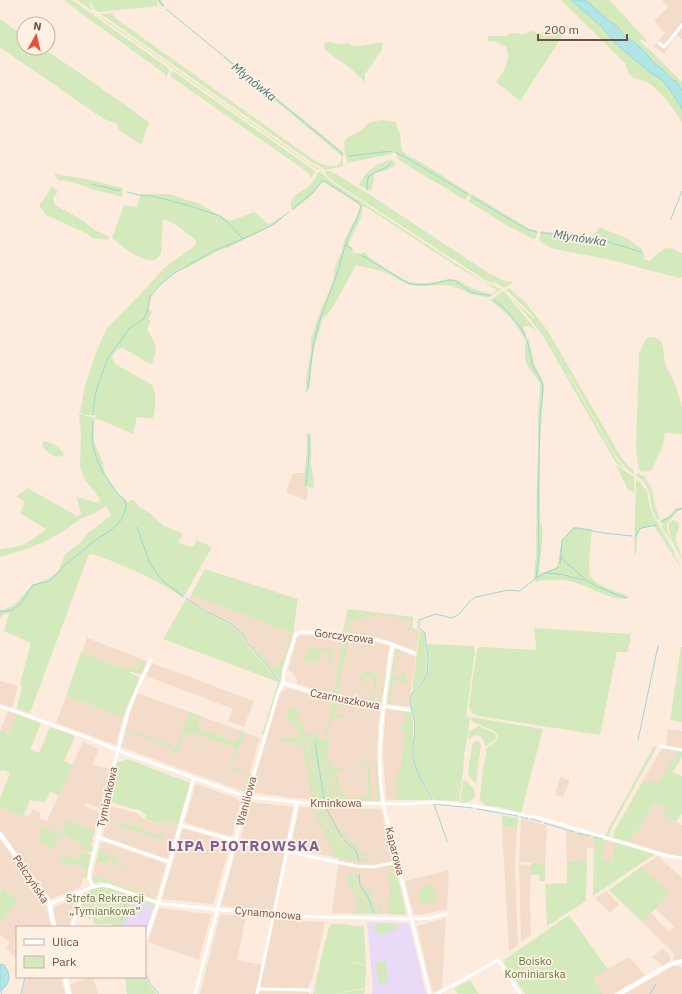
<svg xmlns="http://www.w3.org/2000/svg" width="682" height="994" viewBox="0 0 682 994" font-family="'IBM Plex Sans',sans-serif">
<style>
.residential{fill:#f4dccb}
.education{fill:#e9daf8}
.green{fill:#d5eabc;fill-rule:evenodd}
.water{fill:#b2e6e6;stroke:#98d7d8}
.lines{fill:none;stroke-linecap:round;stroke-linejoin:round}
.stream{stroke:#98d7d8;stroke-width:1}
.minor{stroke:#fff;stroke-width:3}
.tertiary{stroke:#fff;stroke-width:4}
.secondary{stroke:#fff;stroke-width:4.5}
.labels{text-anchor:middle;stroke-width:3.5;stroke-linejoin:round;paint-order:stroke}
.street-label{font-size:11px;fill:#724f45;stroke:#fff1e4}
.park-label{font-size:11px;fill:#57793d;stroke:#fff1e4}
.water-label{font-size:12px;font-style:italic;fill:#3a7879;stroke:#fff1e4}
.district-label{font-size:15px;font-weight:bold;letter-spacing:1px;fill:#7d6196;stroke:#fff1e4}
</style>
<rect width="100%" height="100%" fill="#fdecdd"/>
<g class="residential">
<path d="M662 0H682V39L677 35 664 54 653 46 665 33 654 21 668 7Z"/>
<path d="M293 473H308L307 501 286 492Z"/>
<path d="M191 595 293 634 282 667 272 670 251 647 238 627 226 619 210 613 194 603 189 599Z"/>
<path d="M348 609 413 617V620L412 628 419 630 416 651 385 640 370 636 343 632Z"/>
<path d="M301 635 354 639 374 642 389 646V647L381 703 342 697 325 693 297 684V681L295 675 288 669 297 638Z"/>
<path d="M87 638 147 661 141 675 82 653Z"/>
<path d="M395 649H397L416 657 411 691 409 697V707L388 704 387 703Z"/>
<path d="M152 663 254 701 244 727 228 721 233 709 146 676Z"/>
<path d="M0 681 18 686 12 708 0 704Z"/>
<path d="M287 688 329 700 350 705 378 709 380 711 378 727 377 760 380 799 379 801H325L315 743H314L315 746 319 773 312 799 294 798 256 793 252 788 280 693 282 691Z"/>
<path d="M138 693 260 738 245 788 237 789 121 747 131 710Z"/>
<path d="M66 696 123 717 116 745 56 723Z"/>
<path d="M386 709 409 712 398 800H388L386 798 383 755 384 734Z"/>
<path d="M8 711 17 714 9 734 0 731Z"/>
<path d="M668 729 682 731V749L666 746Z"/>
<path d="M83 742 99 749 93 764 110 769 100 808 86 803 84 806 99 812 90 850 88 853 89 855 81 887 50 899 48 895 46 893 0 831V806L23 817 30 815 33 809 41 813 39 818 47 821Z"/>
<path d="M662 748 678 751 658 783 649 785 643 781Z"/>
<path d="M560 777 570 780 563 797 555 795Z"/>
<path d="M198 784 238 799V800L240 804 232 835 229 836 186 823 185 821 195 786Z"/>
<path d="M251 802 292 807 293 809 285 847 242 838 241 836 249 803Z"/>
<path d="M654 803 666 809 663 814 676 822V821L682 825V857L661 852 630 842Z"/>
<path d="M110 806 137 813 147 821 162 825 163 821 178 826 168 858 166 859 104 837 103 834Z"/>
<path d="M301 807 379 809 382 811 394 867 390 914 332 913 339 858 293 849 291 846 299 809Z"/>
<path d="M521 819 547 825 545 863 519 862Z"/>
<path d="M502 827 517 828 515 868 518 945 509 951Z"/>
<path d="M185 829 228 842 230 844 214 902 212 904 162 899 182 830Z"/>
<path d="M566 830 594 838V849L587 848V861H577L567 862Z"/>
<path d="M0 839 43 898 46 903 51 927H17V960L6 947 10 943 0 935V922L18 901 5 887 0 892Z"/>
<path d="M604 840 614 842 613 862 603 860Z"/>
<path d="M103 842 164 863 166 865 157 896 154 897 95 876 93 873 101 843Z"/>
<path d="M240 844 282 853 284 855 273 909 269 911 222 906 221 905 237 846Z"/>
<path d="M658 856 682 878V959L674 961 673 960 674 954 642 922 651 913 669 932 675 927 655 909 669 893 641 867Z"/>
<path d="M519 864 531 865 530 901 531 935 521 942Z"/>
<path d="M449 870 447 909 426 914 416 915 413 913 405 881Z"/>
<path d="M606 891 619 904 610 913 595 898Z"/>
<path d="M74 900 76 905 69 927H57L53 909 55 906Z"/>
<path d="M159 908 210 914 211 915 199 960 148 942Z"/>
<path d="M222 914 246 917 237 960 262 965 272 919 288 920 325 922 313 977 309 985 308 990 309 994H200L204 978 206 979 204 978 220 916Z"/>
<path d="M446 918 442 987 435 992 432 991 417 926Z"/>
<path d="M662 948 669 954 670 957V962L663 966 653 957Z"/>
<path d="M629 957 645 975 613 994H603L593 977Z"/>
<path d="M673 966H677L682 968V994H625Z"/>
<path d="M26 977H61L65 994H22Z"/>
<path d="M93 977 98 994H72L70 984Z"/>
</g>
<g class="education">
<path d="M130 898 152 906 153 909 145 934V927H122L125 912Z"/>
<path d="M367 922 407 923 410 926 426 994H372L373 986Z"/>
</g>
<g class="green">
<path d="M64 0H72L167 67 169 70 166 79 165 74 82 14Z"/>
<path d="M77 0H160L165 6 162 7 157 0 158 6 98 12 93 8V6L90 3 89 4 92 9V10Z"/>
<path d="M561 0H571L602 27 615 43 666 84 673 94 682 109V123C674 108 663 94 650 84 643 78 632 81 628 72 627 69 626 66 625 63Z"/>
<path d="M585 0H609L644 37V38L645 37 646 41V43L642 39 640 41 647 48H648L682 82V90L675 80 674 81 662 69 653 62 646 53 634 42 623 35 617 26 609 21Z"/>
<path d="M113 13 114 17 304 153C313 159 322 167 334 166 339 165 341 162 342 157L336 151 224 58 225 56 342 151 343 153V166L326 170 324 169 311 162 101 14Z"/>
<path d="M99 15 309 163 321 170 316 169 313 167 100 17Z"/>
<path d="M0 19 24 36V48H42L83 75 149 122 141 145 119 130 117 124 102 118 0 47Z"/>
<path d="M566 25 569 26 520 101 496 82C504 72 511 60 506 47L497 42 488 41V38L489 36H506L510 33 524 34 533 31H534L537 34 543 32 554 27Z"/>
<path d="M325 42H331L338 44 349 43 351 46H360L381 42 383 44 382 50 365 74V82C358 76 352 69 345 64 338 59 330 55 324 48Z"/>
<path d="M172 71H173L315 171V173L310 179V174L170 76Z"/>
<path d="M381 120 396 122 397 128 400 134 402 151 409 156 429 167 469 193 468 196 465 200 400 161 397 158 395 152 391 153 392 154 347 163 346 156H345L344 142 348 137 362 130 368 123Z"/>
<path d="M391 160 395 162 394 167C387 169 381 174 374 172L373 174 374 180 371 191 359 185C365 171 376 163 391 160Z"/>
<path d="M327 171H331L372 196 490 274 505 281 514 282 504 288 493 281 492 282 496 285 485 280 334 182 324 172Z"/>
<path d="M54 172 61 175 86 179 123 188 122 197 103 192 94 190 82 185 64 180 60 181 58 180Z"/>
<path d="M318 172H321L333 183 484 282 502 289 488 298 486 297 470 294 460 289 451 286 441 285 419 286 409 285 382 271 356 265 337 300 328 314 323 318 316 342 315 344 311 368 310 385 306 394V380L311 348V339L318 317 333 281 335 266 341 253 344 241 360 209V206L358 204 324 182C319 184 317 190 313 194 307 200 299 205 293 210L291 209C289 195 300 193 309 186 313 182 316 177 318 172ZM362 207H366L453 264 497 290 493 294 476 290 457 280C447 277 436 283 426 283 421 283 416 283 411 282 402 280 370 259 364 252H363L362 254 352 252V247H350L349 245V243L362 215Z"/>
<path d="M52 187 58 191 53 199 55 205 77 217 93 228V229L109 237 108 240 93 238 88 234 46 215 39 206Z"/>
<path d="M141 194H166L173 195 184 199 198 203 230 221 254 212 269 224 272 223 280 217 282 219 272 226 243 240 228 248 222 249 214 253 185 269 181 268 156 288 151 295 148 309 152 312 148 320 151 321 147 329 154 342 156 348 153 362 152 364 148 363 123 348 116 350C111 356 111 360 117 365L151 384C158 392 155 409 153 419L137 417 133 434 103 421 95 419C94 425 93 432 94 438 94 445 98 451 101 458 103 462 103 466 104 470 108 481 117 495 128 502L133 499 139 507 151 514 164 526 183 534 178 543 193 547 197 540 212 547 183 598C164 584 143 574 121 565 111 561 99 555 89 554L30 713 17 709 22 686 20 683 31 643 4 631 9 613 4 614 0 618V610L5 609 12 606 17 602 31 586 47 579 54 575 59 570 65 554 80 543 88 533 111 515 106 506 95 513 80 519 65 530 48 540 27 549 0 557V549C5 548 11 548 16 547 27 544 37 536 46 529L20 513 25 502 17 497 18 495 28 488 77 516 81 514 77 499V497L98 503 100 500 95 492 86 482 80 468 81 434 79 414 95 418V415H85L80 413 85 385 97 350 107 328 122 313 147 287 160 272 169 264 196 245V240C186 233 175 222 163 219L161 254C159 256 157 259 154 260 142 263 120 245 112 238L124 205 137 207Z"/>
<path d="M472 194 528 228 538 231 536 238 533 239 508 226 469 202 470 197Z"/>
<path d="M600 227C612 234 624 234 635 244 637 246 641 247 642 250 644 253 644 256 644 259L650 261C654 256 663 247 669 248 673 248 678 251 682 253V277L679 278 607 259 554 249 541 243 539 239 541 231 591 237Z"/>
<path d="M509 288 525 302 548 331 621 457 626 463 634 471V475L624 466 615 455 569 374H568L617 460 627 471 617 464 613 458 544 338 530 319 510 296 532 317H534L517 300 506 290Z"/>
<path d="M504 291 536 330 528 326 523 327 526 333 525 340C517 323 505 311 490 300Z"/>
<path d="M654 337 662 342 665 362 667 371H669L677 389 682 409V434L665 433 662 448 651 471 641 472 638 467 636 446 639 354 646 338Z"/>
<path d="M529 339 535 366 543 380 544 385 540 440V520L543 532 539 574 557 567 562 540 573 527 592 529C591 538 587 571 591 577 598 587 617 591 628 596V598L627 599C612 600 595 590 582 585 573 581 561 579 551 580 546 580 541 580 536 582L534 577 536 555 537 472 538 452V411L540 392V383L531 371 526 363 525 354V348L526 341Z"/>
<path d="M307 434H310L311 438V463L314 479 313 488 303 486 307 450Z"/>
<path d="M45 441C53 443 61 447 64 455L60 457C52 456 45 452 42 445L43 442Z"/>
<path d="M616 465 634 477V492L628 490Z"/>
<path d="M637 473 644 476 652 489 656 509 661 520C664 518 668 517 671 514 675 510 676 507 682 507V510C676 511 676 514 672 518 671 520 669 520 668 522 665 527 669 536 671 541L661 526 664 524 661 523 660 519 657 520C655 516 653 512 652 508 649 494 650 485 637 476Z"/>
<path d="M636 479 639 481 647 491 650 508 653 515 673 549 676 558 682 570C672 555 664 540 654 526L641 529 639 532 637 537V550L634 556Z"/>
<path d="M673 520 678 522C681 527 677 531 676 537 675 546 682 551 682 559 677 550 666 533 669 523Z"/>
<path d="M205 569 298 599 293 634 191 595Z"/>
<path d="M186 599 205 612 224 620 236 628 243 637 247 645 257 657 280 682 264 734 260 733 263 731 278 682 163 639Z"/>
<path d="M348 609 413 617V620L412 628 419 630 416 651 413 650V649H415L416 647 414 646H416L417 638 415 637V634L417 635 418 630H414L413 632V630L410 629 409 631 405 629V628L408 629 410 622 389 615 388 617 377 614 375 616H373V619H371V615L365 614 363 621 360 620V615L352 614V620V619L353 614 359 615V620H358V621L351 620V623H348L347 630 368 634 369 632 371 633 370 635 343 632Z"/>
<path d="M534 628 630 634 631 643H629L628 651 625 652H617L600 735 478 716 472 713 469 706 477 649 481 647 535 650 536 647Z"/>
<path d="M420 630 425 634C425 645 430 672 424 680 421 684 416 687 412 691Z"/>
<path d="M289 635 292 636V638L282 670 281 680 259 656 250 645 256 647 255 651 262 654 261 657 267 659 270 666 273 668 281 665 290 637Z"/>
<path d="M342 638H351L350 641 348 642 347 646 338 692H339V696L330 694H333L336 678 335 677H337L338 673 335 672 337 671 344 639Z"/>
<path d="M427 644 474 646 475 652 466 716 470 718 465 752H464V755H465L463 763 464 764 459 801 434 800C425 786 415 771 414 755 413 743 416 732 414 721 414 713 408 704 411 696 413 690 419 688 423 683 432 673 428 655 427 644Z"/>
<path d="M308 647 332 649 331 653 332 654 334 649 331 666 329 665V664H328L330 653 321 651 318 663 310 662 304 661Z"/>
<path d="M681 647H682V722L670 720Z"/>
<path d="M395 649 400 650 399 654H397L394 675 401 676 402 673H406L405 684H401L400 680 394 679 390 701 392 702V704L387 703Z"/>
<path d="M81 652 127 670 128 667 136 670 139 664 138 663 135 662V660L146 664 141 674H140L130 671V673L137 676 139 679 123 717 66 696Z"/>
<path d="M370 670 374 671 373 674H378L374 700 379 701V700H381L385 673 383 672H386L382 701 381 703 369 701 370 698H372L374 679 373 678V677L365 676 364 683 359 682C361 672 361 671 370 670Z"/>
<path d="M333 701 346 704 345 707 334 705 337 706 336 714 355 717H340L339 718H333L330 721 327 755 328 759 324 763 323 766 332 779 335 797H333V799H335V800L314 801 312 799H310V798L312 797 311 795 313 794 315 783 316 774 313 763 309 752V747L306 733C313 729 316 733 319 739L325 740Z"/>
<path d="M294 705 301 723 296 725 292 724V721L286 719 288 710V709Z"/>
<path d="M404 711 411 712C415 726 412 739 413 753 413 770 423 785 432 800H398V787L397 786H395L396 776 401 768 405 732 398 723 404 724 406 716 403 715Z"/>
<path d="M189 712 199 715V718L200 719 197 727 200 729 236 742 240 730 245 732 233 764 235 759 234 758 231 766 251 774 246 792 237 789 238 788 241 789 245 788 248 775 238 771 236 776 232 775 236 776 237 772 234 771V769L233 768 232 770 229 769 225 783 227 784V785L224 784 236 748 194 733 193 736 190 735V732L189 735 181 732 182 729H183Z"/>
<path d="M17 714 41 723 30 750 39 753 50 727 73 735V736L75 737 64 761 73 765 59 795 50 792 45 803 37 800 36 802 30 800 23 817 0 806V799L10 773 4 770 0 771V731L9 734Z"/>
<path d="M471 717 543 729 521 813 499 807 485 806V804L481 802 480 797 483 766H484L485 764H484L485 758 486 757V748C491 745 496 744 498 736L494 731 473 722 471 720Z"/>
<path d="M300 724 302 725C303 730 307 737 305 742L299 743 298 745 279 740 280 739H283L284 736 282 734H287L286 736 297 739 300 738 299 731 296 732 297 727 295 726Z"/>
<path d="M479 726 494 733 496 736 495 740 485 747C485 739 481 734 473 736L468 740 469 731Z"/>
<path d="M126 729 176 747 181 733 184 734 177 754 173 753 174 752 172 751 173 749 143 738V737L141 736 140 738 138 736 136 737 133 733 125 731Z"/>
<path d="M475 741 479 742 481 745 476 784 470 778 468 773 472 745Z"/>
<path d="M303 743 305 744 307 746C307 760 322 780 311 793L306 762H303L302 758 304 757 303 746H299L300 744Z"/>
<path d="M654 746 656 748C645 769 632 790 621 811 617 819 611 827 609 837L605 835Z"/>
<path d="M678 751H682V757L673 772 682 776V813L676 822 662 814 666 809 654 803 630 842 613 838 614 831 643 781 649 784 652 780 658 783Z"/>
<path d="M128 759 190 783 178 825 163 821 162 825 147 820 145 818 146 815 138 809H133L110 802 108 797 116 763Z"/>
<path d="M330 760 332 762C333 770 335 768 342 768L346 773 345 774 344 771 343 770 337 771 336 773 341 792H342L344 797 353 798V801L337 800 334 779 325 766 326 763Z"/>
<path d="M364 762 370 764 371 766 369 767 372 800 378 799 376 766 374 765 375 764H377L380 799 379 801H359V799H358L357 801H355V798L356 797H367L368 787 367 766H358L359 764 360 763V765H364Z"/>
<path d="M465 780C468 783 473 786 474 790 478 800 467 803 460 803L463 781Z"/>
<path d="M314 810 321 811C324 822 331 832 337 842 342 848 347 853 350 860L333 857 334 854 335 856 336 855 333 851V849L330 848 331 845 329 842 327 841 328 838 325 834 323 833 324 829H321V827H319L320 823 318 822 319 817 315 816 316 812 314 811Z"/>
<path d="M323 811H326L341 838 355 852 358 862 360 861 357 851 342 836V832L358 848 361 854 371 852V853C367 854 365 855 361 857L362 859 370 860V862H361L351 861C349 853 344 848 339 842 333 832 326 822 323 811Z"/>
<path d="M502 815 518 818 517 828 502 827Z"/>
<path d="M67 820 95 830 91 846H93L92 852 82 848 83 844 67 837 68 835 64 833 61 839 59 838 53 849 38 841 44 827 60 834Z"/>
<path d="M106 821 115 824V822L132 826 133 823 143 830 162 836 164 827 165 828 163 838 172 842V843L106 822Z"/>
<path d="M594 838 604 840 603 860 613 862 614 842 655 854 593 896Z"/>
<path d="M99 848 102 849 101 852 103 853 116 857 117 855H118L116 863 125 866 128 860 125 869 113 864 114 861 108 859 106 864 96 861Z"/>
<path d="M80 852H81L88 855 89 854 91 855 87 877 84 879 85 870H84V867L73 864 71 866 57 862 65 855 76 860Z"/>
<path d="M577 861H587L586 901 547 926 545 884 567 883V862Z"/>
<path d="M531 863H545V881H540L539 875H531Z"/>
<path d="M395 865 406 912V914L405 915 385 914H387L388 910 386 909H388L391 880 386 879 387 877 391 875V872L392 871V868H389V866Z"/>
<path d="M641 867 669 893 655 909 642 922 609 890Z"/>
<path d="M361 872 360 874H358L359 885 367 897 373 914 375 913 368 896 363 887 368 888 371 896 377 911H379L380 909 378 899C382 904 383 908 381 914L365 913C368 903 363 896 359 888 357 883 356 879 355 874L356 873Z"/>
<path d="M93 873 95 876 157 898V899H154L107 883 100 882 94 883 92 880Z"/>
<path d="M352 873 364 902 365 909 362 914 351 913V911H359L356 899 357 898 355 892 353 893 346 876V874Z"/>
<path d="M434 881 433 887 438 901 421 905 417 892H420L419 889H422V886L431 884 432 882Z"/>
<path d="M4 887 18 901 0 922V892Z"/>
<path d="M100 887 111 888 154 903 155 905V908L153 909 152 906 130 899 129 903H130L129 905 130 906 126 919H127L126 922 123 921 122 927H112V924C105 923 99 926 93 923V918L95 917 99 919H100L99 917 94 915 90 919 85 915 86 913 80 911 84 893 90 891 89 890Z"/>
<path d="M569 915 608 969 593 978 603 994H525L504 963 505 959Z"/>
<path d="M377 923C384 923 392 925 398 924L397 930 395 929 394 931H393L390 933 389 931H387L385 933 381 935 373 929V926H377Z"/>
<path d="M331 924H343L355 926H364L366 965 354 962H345L356 963 366 966 365 989C355 988 345 993 335 993 344 994 355 989 365 990L364 994H313L314 991H316L314 990 318 971 319 969H321L319 968 324 945 328 934 327 932Z"/>
<path d="M386 961 388 983 378 984 376 962Z"/>
<path d="M145 975 149 984 157 994H127L125 977H145Z"/>
<path d="M470 980 479 994H458L454 988Z"/>
</g>
<g class="water">
<path d="M571 0H585L588 2 609 21 617 26 623 35 634 42 646 53 653 62 662 69 674 81 675 80 682 90V109L673 94 662 80 648 71 615 43 602 27Z"/>
<path d="M0 964 4 965C11 974 11 983 1 991L0 989Z"/>
</g>
<g class="lines">
<g class="stream">
<path d="M159 0 163 6"/>
<path d="M166 9 343 154"/>
<path d="M395 152 407 158 469 195"/>
<path d="M349 156 392 151"/>
<path d="M92 184 120 191"/>
<path d="M367 190 368 177 376 172 387 167 391 162"/>
<path d="M127 192 143 196H152L187 205 220 216 227 222 242 238"/>
<path d="M472 197 528 230 537 232"/>
<path d="M293 209 313 192 323 180 359 203 361 206 358 216 347 240 337 274 319 322 313 347 308 389"/>
<path d="M671 219 682 191"/>
<path d="M541 233 596 238 641 252"/>
<path d="M346 245 353 250"/>
<path d="M361 255 408 283C419 286 429 285 440 282 443 282 446 280 449 280 458 279 464 289 471 292 477 295 484 293 490 296"/>
<path d="M494 300 505 309 520 327 526 338 528 344 532 364 542 383 543 389 540 419 538 502 539 553 536 578"/>
<path d="M93 415 94 402 97 388 108 358 129 329 144 318 148 310 150 297 158 287 173 274 194 262 213 251 238 241 271 226 289 212"/>
<path d="M306 485 309 456V434"/>
<path d="M661 522 671 516 676 510 682 509"/>
<path d="M137 527 149 561 157 574 163 581 184 597"/>
<path d="M636 537 637 532 641 528 656 525"/>
<path d="M561 558 586 580 596 586 615 594 626 598"/>
<path d="M560 564 562 541 574 528H577L603 533 632 536"/>
<path d="M544 573 560 574 584 580"/>
<path d="M186 598 205 611 227 621 237 628 243 635 248 644 258 656 280 681"/>
<path d="M0 612 12 610 20 604 33 585 49 581 54 577 64 566 98 538 109 532 121 520 124 514 126 507 125 500 117 493 102 471 96 457 92 443 93 421"/>
<path d="M459 614 471 600 476 597 508 590 519 591C526 587 531 581 538 577 545 572 553 571 559 567"/>
<path d="M638 740 658 646"/>
<path d="M315 743 324 799"/>
<path d="M432 799C424 785 414 770 413 753 413 742 416 731 414 719 413 713 409 705 410 698 412 689 421 687 425 679 431 668 426 646 425 633L419 628V620L436 614 451 618 458 615"/>
<path d="M326 808 342 837"/>
<path d="M477 809 518 816"/>
<path d="M521 817 528 819"/>
<path d="M531 819 541 822"/>
<path d="M544 823 574 832"/>
<path d="M577 833 591 836"/>
<path d="M593 837 603 839"/>
<path d="M344 840 356 851 359 861"/>
<path d="M447 841 434 804 473 808"/>
<path d="M359 874 360 885 367 895 374 913"/>
<path d="M122 920 123 912 127 898"/>
<path d="M145 972 150 983 159 994"/>
<path d="M0 991 2 994"/>
<path d="M21 994 25 977"/>
<path d="M650 994 656 984"/>
</g>
<g class="minor">
<path d="M659 43 664 47 671 39 682 25"/>
<path d="M393 645C389 656 389 669 387 681 381 723 376 766 384 808L430 994"/>
<path d="M283 683 332 698 409 710"/>
<path d="M0 706 86 737 117 750 244 796 314 804 331 803 408 804 437 802 476 806 540 818 667 856 682 858"/>
<path d="M660 746 682 750"/>
<path d="M181 825 236 841 356 866 373 867 397 862"/>
<path d="M98 837 170 862"/>
<path d="M93 887 89 877V873L106 805 105 799 112 773 128 711 137 689 151 660"/>
<path d="M49 904 93 887 103 885 112 887 155 902 164 904 283 916 412 919 430 918 447 914"/>
<path d="M72 927 80 900 79 892"/>
<path d="M145 941 158 903 194 778"/>
<path d="M258 989 310 990"/>
<path d="M195 994 247 797 278 693 283 683 284 671 296 634 300 632C323 633 348 634 371 638 386 642 400 647 414 653"/>
<path d="M257 994 297 803"/>
<path d="M437 994 498 960 520 994"/>
</g>
<path class="tertiary" d="M619 994 657 972 668 965 682 961"/>
<g class="secondary">
<path d="M0 834 47 899 50 907 54 927"/>
<path d="M65 977 69 994"/>
</g>
</g>
<g class="labels">
<g class="street-label">
<text transform="translate(344 636) rotate(7)" y="4">Gorczycowa</text>
<text transform="translate(345 699) rotate(11)" y="4">Czarnuszkowa</text>
<text transform="translate(107 797) rotate(-78)" y="4">Tymiankowa</text>
<text transform="translate(246 801) rotate(-75)" y="4">Waniliowa</text>
<text x="336" y="807">Kminkowa</text>
<text transform="translate(395 851) rotate(76)" y="4">Kaparowa</text>
<text transform="translate(31 879) rotate(56)" y="4">Pełczyńska</text>
<text transform="translate(268 913) rotate(5)" y="4">Cynamonowa</text>
</g>
<g class="park-label">
<text x="105" y="902">Strefa Rekreacji<tspan x="105" dy="13">„Tymiankowa”</tspan></text>
<text x="535" y="965">Boisko<tspan x="535" dy="13">Kominiarska</tspan></text>
</g>
<g class="water-label">
<text transform="translate(254 82) rotate(39)" y="4">Młynówka</text>
<text transform="translate(580 238) rotate(9)" y="4">Młynówka</text>
</g>
<g class="district-label">
<text x="244" y="851">LIPA PIOTROWSKA</text>
</g>
</g>
<rect x="16" y="926" width="130" height="52" fill="#fff1e4" stroke="#c7b0a4"/>
<rect x="24" y="939" width="20" height="6" fill="#ffffff" stroke="#c7b0a4"/>
<text x="52" y="946" font-size="12" fill="#724f45">Ulica</text>
<rect x="24" y="956" width="20" height="12" fill="#d5eabc" stroke="#c7b0a4"/>
<text x="52" y="966" font-size="12" fill="#724f45">Park</text>
<g transform="translate(36 36) rotate(8)"><circle r="19" fill="#fff1e4" stroke="#c7b0a4"/>
<path d="M0-3L7 15L0 10L-7 15Z" fill="#ec4c3d"/>
<text y="-6" font-size="11" font-weight="bold" text-anchor="middle" fill="#724f45">N</text>
</g>
<path d="M538 34v6h89v-6" fill="none" stroke="#724f45" stroke-width="2"/>
<text x="544" y="34" font-size="12" fill="#724f45" stroke="#fff1e4" stroke-width="3" paint-order="stroke">200 m</text>
</svg>
